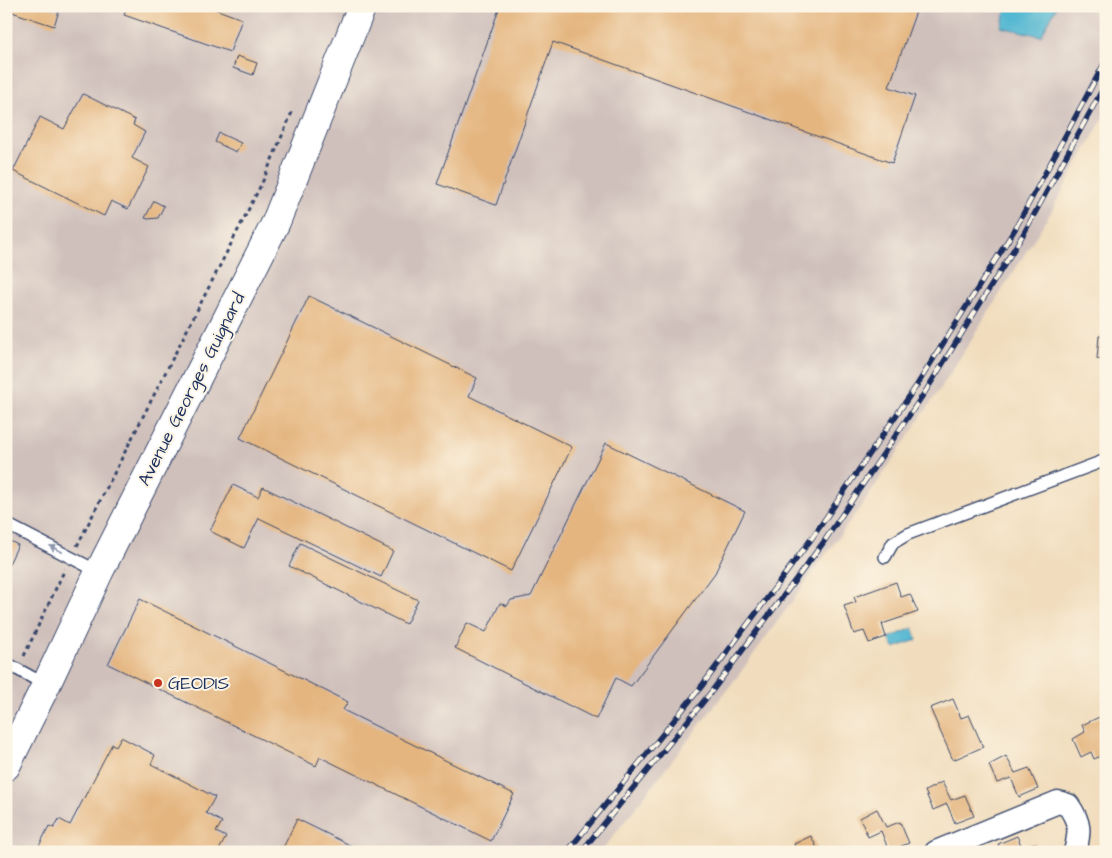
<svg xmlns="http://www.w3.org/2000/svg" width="1112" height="858" viewBox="0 0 1112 858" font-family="'Architects Daughter',sans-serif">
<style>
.industrial{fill:#cfc0bb}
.water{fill:#54b8d2;stroke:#387498}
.building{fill:#e4b57f}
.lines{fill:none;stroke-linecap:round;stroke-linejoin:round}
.service-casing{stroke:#3b496c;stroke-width:14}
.minor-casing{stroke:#3b496c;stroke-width:25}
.tertiary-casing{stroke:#3b496c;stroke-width:30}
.path{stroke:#3b496c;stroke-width:3;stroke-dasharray:4 4;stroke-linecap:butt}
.service{stroke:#fff;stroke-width:11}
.minor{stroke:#fff;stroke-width:22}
.tertiary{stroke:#fff;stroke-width:28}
.rail-casing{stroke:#1b2f5e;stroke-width:5.5}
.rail{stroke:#fcf5e5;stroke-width:4;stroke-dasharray:11;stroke-linecap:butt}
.oneway{fill:#8d97ae}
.poi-dot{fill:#c8321e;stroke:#fcf5e5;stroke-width:2}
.labels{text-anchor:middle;stroke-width:4;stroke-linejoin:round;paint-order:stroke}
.street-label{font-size:18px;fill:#1b2f5e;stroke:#fcf5e5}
.poi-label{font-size:18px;fill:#1b2f5e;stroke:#fcf5e5;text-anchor:start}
</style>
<rect width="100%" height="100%" fill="#fcf5e5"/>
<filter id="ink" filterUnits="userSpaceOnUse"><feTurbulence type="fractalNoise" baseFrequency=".02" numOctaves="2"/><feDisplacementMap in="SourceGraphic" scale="10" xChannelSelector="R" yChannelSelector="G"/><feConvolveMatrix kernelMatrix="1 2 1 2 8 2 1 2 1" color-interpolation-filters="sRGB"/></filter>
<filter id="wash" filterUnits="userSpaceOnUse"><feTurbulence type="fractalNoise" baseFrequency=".0096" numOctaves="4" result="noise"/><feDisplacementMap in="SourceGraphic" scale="20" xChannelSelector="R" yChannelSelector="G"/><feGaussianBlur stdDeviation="1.12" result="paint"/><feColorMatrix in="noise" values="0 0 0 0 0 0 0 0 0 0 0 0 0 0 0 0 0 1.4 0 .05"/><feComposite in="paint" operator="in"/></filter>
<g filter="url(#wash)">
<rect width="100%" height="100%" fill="#f1ddbd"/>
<path class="industrial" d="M6 6H1106V113L1051 212 948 377 869 495 740 673 601 852H6Z"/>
<g class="water">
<path d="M1007 6H1057L1041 36 1001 27Z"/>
<path d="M913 628 917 640 894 648 889 638Z"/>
</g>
<g id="blocks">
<g class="building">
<path d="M14 6H44L59 11 54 26 12 12Z"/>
<path d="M127 6H207L242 19 230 52 124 15Z"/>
<path d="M500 6H918L889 87 915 96 892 163 553 42 496 205 437 184Z"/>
<path d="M237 56 257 63 253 75 233 68Z"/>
<path d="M83 94 135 120 133 125 145 132 132 158 149 167 128 209 111 201 104 216 13 171 40 117 64 129Z"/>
<path d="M219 133 241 143 236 152 215 142Z"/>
<path d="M154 201 164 206 158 218 148 219 145 218Z"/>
<path d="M309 296 477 378 469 396 572 447 511 571 240 438Z"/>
<path d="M1099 336 1106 337 1104 360 1097 359Z"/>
<path d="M606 443 745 511 715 573 631 686 616 678 596 719 455 648 467 623 486 632 500 603 507 606 511 600 531 596Z"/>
<path d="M233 485 258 497 263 487 393 551 381 577 259 518 244 548 210 531Z"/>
<path d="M6 539 18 545 6 570Z"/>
<path d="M300 543 418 600 406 624 289 566Z"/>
<path d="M896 582 901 597 910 594 918 612 882 624 886 637 869 643 864 631 854 634 844 606 856 602 854 597Z"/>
<path d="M140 599 348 702 343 710 514 794 491 841 320 757 316 766 108 664Z"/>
<path d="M953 699 961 718 969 715 983 747 953 760 930 708Z"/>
<path d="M1106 714V754L1094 759 1091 752 1081 757 1073 739 1085 732 1082 725Z"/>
<path d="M121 737 155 755 151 764 215 797 206 813 222 822 216 832 226 837 218 852H36L49 826 54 828 59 819 70 825 112 744 116 746Z"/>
<path d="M1006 756 1015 773 1029 768 1038 789 1019 797 1011 778 997 783 989 765Z"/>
<path d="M942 782 951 800 965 795 974 816 955 823 947 804 933 810 925 791Z"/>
<path d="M877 809 886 827 900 822 909 843 889 851 881 831 868 837 860 818Z"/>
<path d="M297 819 364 852H281Z"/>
<path d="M811 836 819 852H797L794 844Z"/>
<path d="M1017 836 1022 847 1035 843 1039 852H1002L998 844Z"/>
</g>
</g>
</g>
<g filter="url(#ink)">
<use href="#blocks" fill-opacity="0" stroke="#3b496c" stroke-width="1"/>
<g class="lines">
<defs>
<g id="service">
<path d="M6 524 99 572"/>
<path d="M885 557 893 543 908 534 1106 460"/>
<path d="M6 663 46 685"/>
</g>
<path id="minor" d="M936 852 1058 802 1068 805C1081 823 1080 832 1075 852"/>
<path id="tertiary" d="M6 766 46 685 99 572 276 222 362 6"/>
</defs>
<use href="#service" class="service-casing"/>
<use href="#minor" class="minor-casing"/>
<use href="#tertiary" class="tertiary-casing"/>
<g class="path">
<path d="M77 546 262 183 293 110"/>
<path d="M24 656 65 569"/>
<path d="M6 693 11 682"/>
</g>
<use href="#service" class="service"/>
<use href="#minor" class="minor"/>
<use href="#tertiary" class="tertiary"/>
<defs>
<g id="rail">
<path d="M567 852 701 687 812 538 917 385 1015 229 1106 60"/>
<path d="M581 852 712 691 823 543 927 389 1024 233 1106 83"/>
</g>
</defs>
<use href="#rail" class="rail-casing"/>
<use href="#rail" class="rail"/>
</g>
<defs><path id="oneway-solid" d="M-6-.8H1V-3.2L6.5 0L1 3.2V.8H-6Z" transform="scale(1.25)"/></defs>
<use class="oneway" href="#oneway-solid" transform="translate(56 549) rotate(-153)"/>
</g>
<circle class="poi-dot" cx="158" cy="683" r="5"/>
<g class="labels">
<g class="street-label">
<text transform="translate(191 389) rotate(-63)" y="6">Avenue Georges Guignard</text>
</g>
<g class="poi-label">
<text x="168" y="689">GEODIS</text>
</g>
</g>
<rect width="1112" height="858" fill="none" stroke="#fcf5e5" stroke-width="25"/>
</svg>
